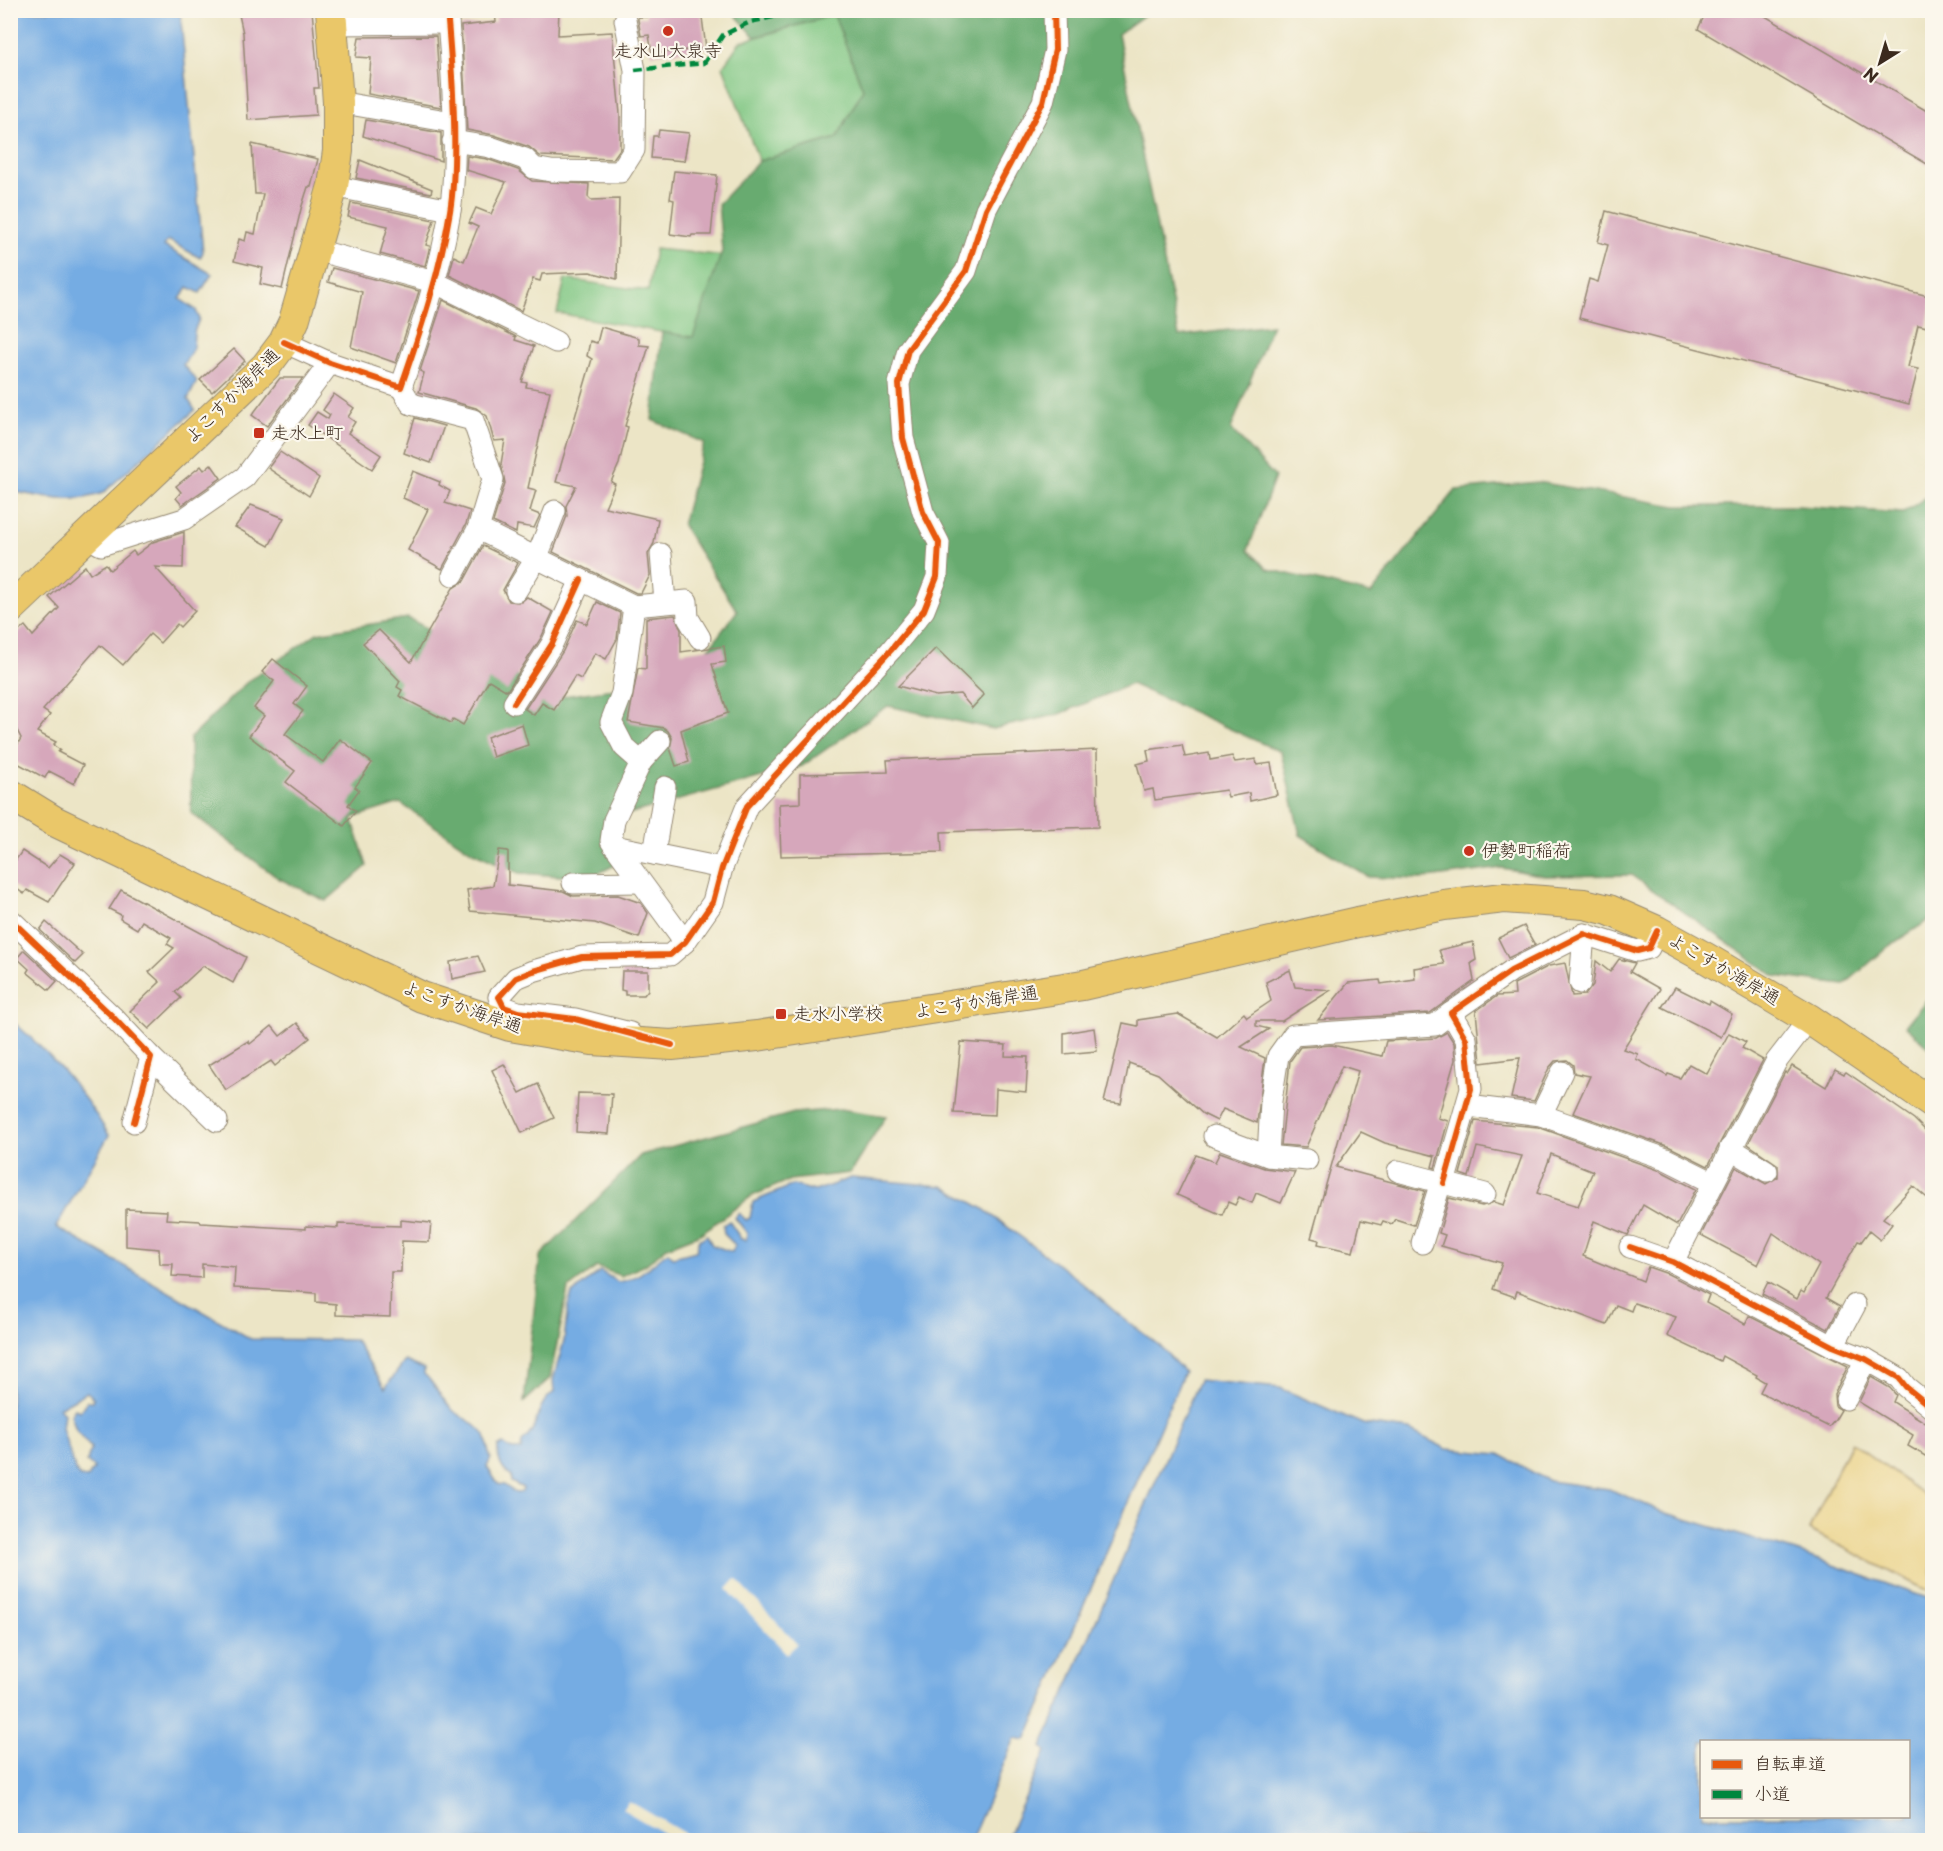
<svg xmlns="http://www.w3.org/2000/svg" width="1943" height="1851" viewBox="0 0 1943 1851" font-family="'Playpen Sans','Klee One',sans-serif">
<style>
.green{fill:#7fc682;stroke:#5d7850;stroke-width:1.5}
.forest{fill:#67ab70;stroke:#516a47;stroke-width:1.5}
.sand{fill:#eeda9e;stroke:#94825e;stroke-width:1.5}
.water{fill:#75ace3;stroke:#586b80;stroke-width:1.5;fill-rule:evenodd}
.pier{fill:#ece5c6}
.building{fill:#d6a7bb;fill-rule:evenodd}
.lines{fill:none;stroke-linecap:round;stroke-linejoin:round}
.minor-casing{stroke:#948872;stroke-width:23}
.highway-casing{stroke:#948872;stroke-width:32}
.minor{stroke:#fff;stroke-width:21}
.highway{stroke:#eac769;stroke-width:30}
.quiet{stroke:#00873e;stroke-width:4.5;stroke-dasharray:9 4.5;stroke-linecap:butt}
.cycleway-casing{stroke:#fbf7ec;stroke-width:10}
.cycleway{stroke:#e8590c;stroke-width:6}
.poi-dot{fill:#c8321e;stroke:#fbf7ec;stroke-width:2}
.labels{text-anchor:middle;stroke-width:4.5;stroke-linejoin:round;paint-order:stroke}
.poi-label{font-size:18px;fill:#3b2a1e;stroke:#fbf7ec;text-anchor:start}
.street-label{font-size:18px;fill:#3b2a1e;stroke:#fbf7ec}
</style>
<rect width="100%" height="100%" fill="#fbf7ec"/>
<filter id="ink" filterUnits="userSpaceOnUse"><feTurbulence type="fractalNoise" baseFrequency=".0167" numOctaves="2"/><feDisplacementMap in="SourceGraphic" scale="12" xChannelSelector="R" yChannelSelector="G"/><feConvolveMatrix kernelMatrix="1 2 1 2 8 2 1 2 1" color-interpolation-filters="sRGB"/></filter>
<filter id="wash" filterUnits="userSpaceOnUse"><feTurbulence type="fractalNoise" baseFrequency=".008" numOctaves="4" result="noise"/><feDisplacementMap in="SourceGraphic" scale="24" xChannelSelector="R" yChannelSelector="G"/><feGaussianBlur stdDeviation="1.35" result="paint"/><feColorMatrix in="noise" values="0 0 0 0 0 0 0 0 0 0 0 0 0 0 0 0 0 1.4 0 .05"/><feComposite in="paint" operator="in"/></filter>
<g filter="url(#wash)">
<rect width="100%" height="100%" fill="#ece5c6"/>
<g class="green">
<path d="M834 15 863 89 837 138 759 161 723 66 740 42Z"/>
<path d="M655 249 726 256 693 338 557 313 565 279 648 291Z"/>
</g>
<g class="forest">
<path d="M732 11H1150L1118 34 1179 336 1272 325 1231 429 1275 477 1248 550 1268 569 1371 594 1456 490 1538 482 1676 506H1797L1903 513 1932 493V926L1929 920 1889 946 1844 985 1775 976 1631 875 1545 876 1502 868 1420 879 1368 877 1300 835 1281 752 1131 684 1060 714 993 729 888 706 802 766 621 816 614 846 615 865 589 878 519 873 473 852 400 803 352 818 367 866 326 901 278 878 191 813 190 738 246 683 317 633 408 618 556 697 686 679 737 611 682 525 704 443 652 420 662 332 693 337 722 251 718 204 759 161 837 138 863 89 834 15 755 37Z"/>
<path d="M1932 993V1050L1905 1026Z"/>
<path d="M840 1109 886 1116 850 1173 790 1180 752 1196 700 1234 667 1247 645 1265 621 1276 597 1267 568 1289 550 1378 524 1402 540 1256 641 1155 794 1113Z"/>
</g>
<path class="sand" d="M1851 1442 1932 1501V1593L1809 1530Z"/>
<g class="water">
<path d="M10 11H180L203 252 200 258 168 240 164 246 212 274 200 293 188 287 180 299 196 310 199 319 194 332 193 349 183 365 197 381 188 399 195 410 103 493C71 505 43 497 11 491Z"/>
<path d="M10 1019C53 1056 79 1086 109 1135L56 1227 251 1339 355 1340 385 1388 405 1361 424 1369V1374C437 1385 442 1402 456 1413 466 1420 479 1425 485 1436 488 1443 487 1451 491 1458L487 1467 498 1484 504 1485 516 1493 522 1492 523 1488 511 1482V1476C501 1470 497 1458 498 1447L503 1444 512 1450H521L522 1442C542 1427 532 1408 554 1392L553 1380 564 1341 568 1306 572 1294 600 1271 618 1282C641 1279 650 1264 668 1252L673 1257 696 1251 699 1240 707 1235 712 1245 732 1252 735 1245 724 1234 723 1225 729 1221 741 1239 746 1240 747 1233 735 1218 739 1213 746 1220 750 1218 753 1202 793 1185 815 1191 851 1178 943 1186 982 1208 1076 1278 1119 1315 1160 1346 1184 1372 1026 1740 1015 1738 971 1840H11ZM87 1392 94 1398 93 1401H87L80 1411 75 1409 71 1415 76 1430 91 1448 87 1462 95 1468 87 1478 80 1477 75 1470 62 1428 64 1413 59 1408Z"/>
<path d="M1199 1380 1280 1388 1363 1424 1409 1430 1447 1449 1499 1454 1549 1481 1609 1489 1663 1512 1796 1552 1927 1598 1932 1602V1840H1006L1046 1751 1042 1747ZM1702 1742H1908V1816H1702Z"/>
</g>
<g class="pier">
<path d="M736 1579 797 1644 787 1654 727 1589Z"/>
<path d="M629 1801 696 1840H675L622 1809Z"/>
</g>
<g id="blocks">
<g class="building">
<path d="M238 10H312L319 88H314L316 115 248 120 243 33Z"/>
<path d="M495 10H559L558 35 612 32 620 114V149L613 159 540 156 529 147 494 135 467 130 461 26 496 22Z"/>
<path d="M645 10H701L706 48 652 54 649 35 641 36 638 20V17H646Z"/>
<path d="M1707 10H1755L1932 114V167L1698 29Z"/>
<path d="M436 36 441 107 368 94 371 58 356 57 359 37Z"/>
<path d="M366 120 441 133V161L363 136Z"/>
<path d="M659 130 689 133 684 161 651 158 653 136H658Z"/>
<path d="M252 144 318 159 311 187H308L301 209 282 289 260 284 263 268 234 261 239 239 245 241 247 232 255 234 263 194H255Z"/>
<path d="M467 156 487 159 518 170 532 181 589 184 588 197 591 200 619 199 617 279 590 272 542 274 540 281 533 279 521 311 449 275 454 256 464 261 478 227 469 223 476 208 491 214 506 182 466 170Z"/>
<path d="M360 160 432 189 431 193 356 178Z"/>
<path d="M674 171 717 175 711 235H692L691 237 670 234 674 200 670 199Z"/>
<path d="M351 203 434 220 426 245 430 246 425 266 380 254 388 226 348 217Z"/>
<path d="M1606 211 1932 297 1927 327 1918 325 1908 367 1918 369 1909 404 1579 318 1589 279 1598 282 1608 245 1598 242Z"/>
<path d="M332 268 419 291 396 363 351 347 362 292 328 282Z"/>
<path d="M443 300 516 337 515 340 534 346 522 382 527 383 526 387 550 391 528 488 536 490 530 511 540 515 534 528 517 525 516 533 493 522 505 483 501 464 505 440 494 441 487 416 476 408 419 392 424 373 420 371Z"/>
<path d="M601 327 639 338V345L649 346 625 426 628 427 619 464 611 482 615 484 605 507 658 519 654 543 648 554 650 575 641 593H636L553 552 567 516 566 506 576 486 556 482 592 359 587 356 590 341 597 343Z"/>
<path d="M234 349 245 361 212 392 200 380Z"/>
<path d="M280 378H303L267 426 252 415Z"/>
<path d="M334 394 354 408 348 417 355 422 348 433 381 455 372 469 308 425 317 412 328 419 330 415 323 410Z"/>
<path d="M415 418 444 426 431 463 404 453Z"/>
<path d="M280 452 319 478 309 496 268 468Z"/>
<path d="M211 464 221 478 182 505 176 498 181 492 176 486 201 466 204 470Z"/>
<path d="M413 471 440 482 439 485 450 491 445 503 470 511 466 524 442 569 408 550 428 509 403 498Z"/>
<path d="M251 505 284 518 269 546 235 527Z"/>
<path d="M184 532 183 568 155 567 195 611 180 627 177 624 160 643 150 634 123 665 100 645 43 710 50 715 37 732 56 742 53 745 60 750 58 752 83 765 74 784 49 771 45 778 10 759 21 738 10 717V638L25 626 33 636 59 608 49 597 85 566 90 574 106 564 110 570 133 551 136 555 153 542Z"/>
<path d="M483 546 518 563 503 590 509 601 521 602 527 597 553 612 541 638 507 691 489 680 463 725 453 719 451 723 399 696 402 690 397 687 400 681 363 643 379 630 411 662 453 588 464 581Z"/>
<path d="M597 602 620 613 617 639 606 659 595 653 581 679 575 676 554 710 542 703 534 715 525 709 563 651 577 620 587 624Z"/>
<path d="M675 615 681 630V652L724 646 726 662 712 664 728 713 681 730 689 762 676 766 670 748 672 738 668 731 664 728 628 722 638 668 646 669V618Z"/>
<path d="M936 648 984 695 972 708 960 694 936 696 898 686Z"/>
<path d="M273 659 307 686 294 704 303 711 285 734 323 762 340 739 372 763 355 787 359 790 348 805 356 811 344 826 286 782 295 771 249 736 264 716 254 708 274 681 262 672Z"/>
<path d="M522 724 528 745 493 757 487 737Z"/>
<path d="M1182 745 1185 757 1209 753 1210 760 1232 756 1235 762 1256 759 1257 765 1271 763 1277 795 1250 801 1249 793 1228 797 1226 790 1155 800 1153 789 1144 791 1137 764 1149 761 1147 750Z"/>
<path d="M1097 750 1098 827 941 832 942 852 781 856 779 804 800 803V774L888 772 887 760Z"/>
<path d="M499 850 508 851V885L563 891 573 896 618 895 641 903 648 913 639 938 595 923 470 911 467 890 493 886Z"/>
<path d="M22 851 48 868 60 854 75 863 49 902 27 890 24 894 10 884V868Z"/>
<path d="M121 890 246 957 233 983 203 966 175 992 181 998 149 1029 130 1011 160 982 149 972 174 948 167 944 171 938 142 921 137 929 120 919 121 915 109 909Z"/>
<path d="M46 922 83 955 75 963 40 930Z"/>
<path d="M1524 926 1535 945 1508 958 1498 938Z"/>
<path d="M1473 942 1476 960 1471 963 1474 981 1430 1013 1318 1020 1348 983 1380 980 1381 984 1415 979 1414 968 1444 964 1439 950Z"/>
<path d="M24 950 57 981 49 990 27 972 29 969 17 958Z"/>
<path d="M478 956 485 972 452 979 450 962Z"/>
<path d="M1619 959 1635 963 1630 972 1660 989 1623 1049 1638 1054 1636 1059 1667 1076 1668 1074 1680 1078 1689 1064 1707 1074 1729 1033 1746 1042 1742 1048 1763 1060 1708 1166 1670 1147 1573 1113 1590 1076 1574 1073 1573 1065 1567 1060 1555 1061 1549 1068 1534 1101 1511 1098 1520 1058 1481 1063 1476 1011 1497 996 1515 995 1514 984 1518 982 1549 966 1565 963 1572 996 1585 995 1593 985 1596 961 1610 972Z"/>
<path d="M1290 970 1295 987 1331 990 1282 1021H1256V1026L1269 1029 1241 1047 1265 1058 1257 1123 1223 1109 1217 1121 1203 1114 1158 1074 1129 1063 1121 1104 1104 1102 1123 1023 1138 1026V1020L1178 1014 1217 1037 1244 1013 1247 1017 1271 1001 1266 982Z"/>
<path d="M622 971H648V990L644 995H625V991L621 990Z"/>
<path d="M1675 987 1709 1004 1710 1001 1732 1014 1721 1037 1662 1007Z"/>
<path d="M297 1023 310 1038 275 1066 271 1061 226 1090 209 1065 248 1041 250 1044 272 1026 280 1036Z"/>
<path d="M1094 1028 1097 1051 1064 1054V1033Z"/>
<path d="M1447 1032 1454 1043 1455 1060 1438 1118 1448 1121 1435 1168 1432 1167 1435 1156 1385 1143 1361 1132 1336 1167 1425 1191 1414 1225 1395 1219 1392 1224 1383 1221 1381 1225 1361 1220 1353 1252 1318 1244 1319 1240 1311 1238 1358 1071 1342 1066 1306 1147 1281 1145 1290 1061 1300 1047 1332 1045 1382 1056 1386 1041 1436 1038Z"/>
<path d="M961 1042 1006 1045 1005 1056 1028 1057 1026 1092 996 1089 995 1115 954 1113Z"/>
<path d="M504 1064 520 1093 538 1084 554 1118 522 1133 492 1070Z"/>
<path d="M1792 1066 1826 1087 1835 1069 1844 1074 1846 1072 1914 1119 1932 1137V1202L1913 1186 1883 1218 1892 1224 1880 1240 1869 1231 1861 1242 1858 1241 1826 1298 1840 1306 1828 1329 1762 1294 1768 1282 1797 1299 1801 1291 1804 1293 1819 1265 1773 1233 1758 1265 1701 1235 1736 1167 1766 1184 1778 1177V1165L1748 1144 1785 1072 1787 1074Z"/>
<path d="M578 1093 612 1094 609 1134 576 1132Z"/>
<path d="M1475 1121 1538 1127 1661 1171 1696 1189 1677 1225 1643 1205 1628 1235 1594 1221 1583 1256 1643 1281 1648 1267 1668 1274 1709 1295 1706 1303 1745 1324 1749 1316 1848 1366 1834 1394 1835 1406 1841 1410 1835 1420 1829 1427 1760 1392 1765 1382 1756 1377 1757 1375 1722 1356 1720 1361 1667 1336 1676 1317 1634 1303 1631 1311 1616 1305 1607 1325 1517 1291 1515 1297 1493 1289 1502 1263 1441 1246 1445 1235 1439 1233 1449 1198 1482 1206 1494 1202 1504 1205 1522 1156 1477 1147 1469 1177 1460 1174ZM1551 1154 1593 1171 1578 1206 1537 1193Z"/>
<path d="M1220 1152 1264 1168 1295 1172 1281 1203 1256 1193 1252 1203 1239 1197 1235 1205 1228 1202 1222 1215 1177 1195 1196 1155 1215 1162Z"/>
<path d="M126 1209 167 1211 166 1219 200 1221 201 1223 306 1229V1226L338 1228V1224L401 1226V1220L431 1223 429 1242 402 1241 401 1272H391L390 1317 336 1315V1304L316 1302V1293L234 1288 235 1267 202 1264V1278L172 1276 173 1264H160L159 1249 126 1246Z"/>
<path d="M1871 1377 1890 1388 1896 1395 1893 1402 1932 1427V1460L1908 1446 1913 1435 1859 1402Z"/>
</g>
</g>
</g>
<g filter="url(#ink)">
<use href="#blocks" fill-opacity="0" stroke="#948872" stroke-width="1.5"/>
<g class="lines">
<defs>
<g id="minor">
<path d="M332 24 448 23"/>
<path d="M338 102 452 122"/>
<path d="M453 141 490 147 525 159 534 168 551 171 620 172 634 150 635 70 625 20"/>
<path d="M333 186 450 210"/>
<path d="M316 250 434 282 556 342"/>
<path d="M284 342 330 363 401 387C421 330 440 272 450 211 459 155 452 68 447 10"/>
<path d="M401 387 411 404 473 420 493 479 478 529 634 606 622 693 611 722 624 747 641 762 614 820 611 841 685 942"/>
<path d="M87 537 101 545 184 519 245 477 330 363"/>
<path d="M661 554 665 602"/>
<path d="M453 575 478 529"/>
<path d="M516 591 537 557 555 511"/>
<path d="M634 606 687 601 688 618 700 638"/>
<path d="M514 703 552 644 581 580"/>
<path d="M641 762 660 741"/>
<path d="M614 846 722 868"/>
<path d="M654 854 665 787"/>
<path d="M573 883 640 882"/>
<path d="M10 919 112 1016 151 1057 134 1122"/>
<path d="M1580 983 1584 934"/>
<path d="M630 1033 575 1019 518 1012 504 1007 499 997 516 978 533 971 582 957 670 955 685 942 713 902 722 868 747 806 891 650 924 610 937 577 939 543 923 512 903 438 899 384 908 350 966 271 986 209 1043 102 1055 50 1054 10"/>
<path d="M151 1057 217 1121"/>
<path d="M1468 1106 1541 1115 1666 1159 1712 1182"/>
<path d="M1541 1115 1562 1072"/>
<path d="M1214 1136 1268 1156 1307 1160"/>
<path d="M1730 1148 1767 1171"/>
<path d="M1268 1156 1271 1101 1278 1056 1293 1035 1435 1025 1451 1013"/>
<path d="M1398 1171 1485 1194"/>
<path d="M1444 1183 1471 1089 1466 1039 1451 1013 1511 971 1584 934 1637 951 1649 948 1657 931"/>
<path d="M1422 1243 1441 1182"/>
<path d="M1630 1247 1673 1262 1833 1346 1866 1359 1899 1378 1906 1387 1932 1408"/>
<path d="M1673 1262 1776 1062 1809 1019"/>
<path d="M1833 1346 1855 1305"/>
<path d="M1846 1399 1866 1359"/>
</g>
<g id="highway">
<path d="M10 609 266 366 284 342 294 321 333 186 338 151V102L331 10"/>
<path d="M10 794 54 821 422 997 510 1026 592 1040 672 1045 757 1036 1083 985 1358 922 1444 905 1504 898 1584 904 1609 910 1657 931 1706 958 1809 1019 1932 1103"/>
</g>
</defs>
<use href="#minor" class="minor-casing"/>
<use href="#highway" class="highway-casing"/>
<use href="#minor" class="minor"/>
<use href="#highway" class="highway"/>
<path class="quiet" d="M635 70 704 63 723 35 750 22 787 14 790 10"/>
<defs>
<g id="cycleway">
<path d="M284 342 330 363 401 387C421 330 440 272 450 211 459 155 452 68 447 10"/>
<path d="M514 703 552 644 581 580"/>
<path d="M10 919 112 1016 151 1057 134 1122"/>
<path d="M672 1045 575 1019 518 1012 504 1007 499 997 516 978 533 971 582 957 670 955 685 942 713 902 722 868 747 806 891 650 924 610 937 577 939 543 923 512 903 438 899 384 908 350 966 271 986 209 1043 102 1055 50 1054 10"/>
<path d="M1444 1183 1471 1089 1466 1039 1451 1013 1511 971 1584 934 1637 951 1649 948 1657 931"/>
<path d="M1630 1247 1673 1262 1833 1346 1866 1359 1899 1378 1906 1387 1932 1408"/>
</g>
</defs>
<use href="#cycleway" class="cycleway-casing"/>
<use href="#cycleway" class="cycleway"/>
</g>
</g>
<g class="poi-dot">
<circle cx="668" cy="31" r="6"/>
<rect x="253" y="427" width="12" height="12" rx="3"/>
<circle cx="1469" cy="851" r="6"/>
<rect x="775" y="1008" width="12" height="12" rx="3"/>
</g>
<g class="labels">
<g class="poi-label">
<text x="668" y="57" text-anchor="middle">走水山大泉寺</text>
<text x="271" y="439">走水上町</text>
<text x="1481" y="857">伊勢町稲荷</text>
<text x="793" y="1020">走水小学校</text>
</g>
<g class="street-label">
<text transform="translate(232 396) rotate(-45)" y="6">よこすか海岸通</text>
<text transform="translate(1724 969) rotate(30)" y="6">よこすか海岸通</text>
<text transform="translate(976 1002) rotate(-9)" y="6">よこすか海岸通</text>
<text transform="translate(462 1007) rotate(19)" y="6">よこすか海岸通</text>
</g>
</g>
<rect width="1943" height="1851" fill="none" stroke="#fbf7ec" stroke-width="36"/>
<rect x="1700" y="1740" width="210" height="78" fill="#fbf7ec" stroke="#aea59a" stroke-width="1.5"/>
<rect x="1712" y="1760" width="30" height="9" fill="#e8590c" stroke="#aea59a" stroke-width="1.5"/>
<text x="1754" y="1770" font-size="18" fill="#3b2a1e">自転車道</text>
<rect x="1712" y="1790" width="30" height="9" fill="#00873e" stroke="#aea59a" stroke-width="1.5"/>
<text x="1754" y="1800" font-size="18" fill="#3b2a1e">小道</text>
<g transform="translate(1880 63) rotate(217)" stroke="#fbf7ec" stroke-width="4.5" paint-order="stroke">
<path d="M0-4.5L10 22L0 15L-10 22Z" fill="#3b2a1e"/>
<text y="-9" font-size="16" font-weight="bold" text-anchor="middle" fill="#3b2a1e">N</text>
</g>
</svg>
